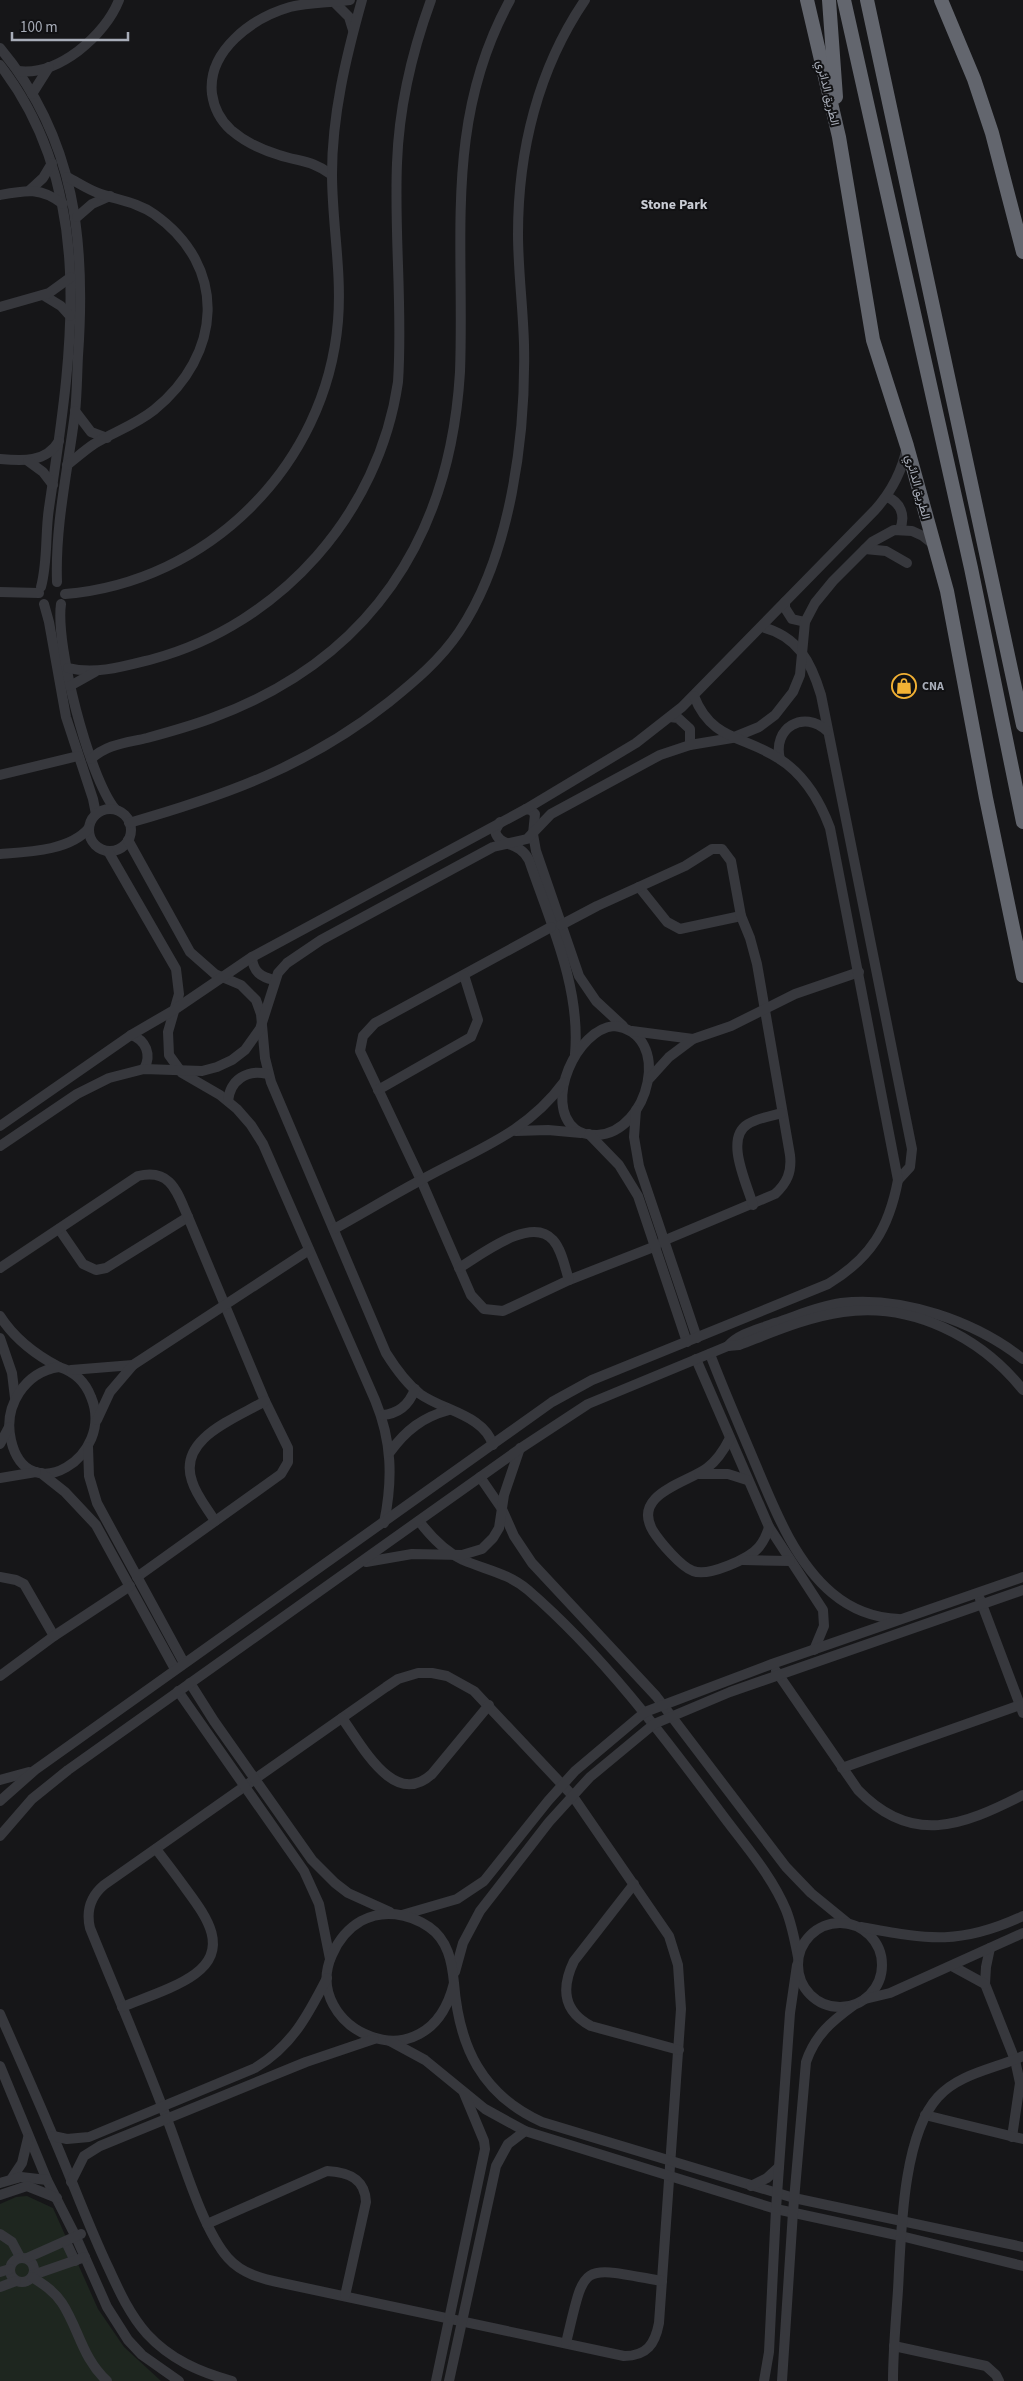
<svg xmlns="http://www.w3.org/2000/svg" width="1023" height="2381" viewBox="0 0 1023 2381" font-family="'Source Sans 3',Vazirmatn,sans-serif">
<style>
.green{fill:#1e261f}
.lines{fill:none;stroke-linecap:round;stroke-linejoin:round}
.minor{stroke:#37383d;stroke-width:10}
.highway{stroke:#63666e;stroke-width:14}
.labels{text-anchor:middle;stroke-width:4;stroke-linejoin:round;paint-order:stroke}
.street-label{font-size:12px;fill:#a8adb8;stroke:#111113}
.poi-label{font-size:12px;font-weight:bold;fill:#a8adb8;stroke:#111113;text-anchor:start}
.neighbourhood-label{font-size:14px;font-weight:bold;fill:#c9ccd4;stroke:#111113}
</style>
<rect width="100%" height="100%" fill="#161618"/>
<path class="green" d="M27 2196 53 2208 98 2309 124 2347 161 2381H0V2204L16 2197Z"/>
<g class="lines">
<g class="minor">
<path d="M334 2 349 17 353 30"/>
<path d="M0 48C76 139 86 243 78 356 77 375 77 394 75 413 68 469 55 525 57 582"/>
<path d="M0 65C100 194 71 358 49 508 45 534 48 561 41 587"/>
<path d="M18 71C58 76 105 36 119 0"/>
<path d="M32 94 49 67"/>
<path d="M332 175C312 160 300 162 279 155 262 150 245 142 231 130 221 121 214 108 212 94 207 51 252 18 290 7 310 2 330 3 350 0"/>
<path d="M30 190 43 178 52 163"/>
<path d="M0 195C26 190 41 187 63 204"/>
<path d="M77 217 92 204 110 196"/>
<path d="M43 295 61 306 70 316"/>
<path d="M0 307 49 293 71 277"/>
<path d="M75 411 91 432 107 438"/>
<path d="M0 459C22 461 46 463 59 441"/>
<path d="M28 461 43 472 53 485"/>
<path d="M67 465C76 458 85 450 94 444 114 432 135 425 154 410 222 355 229 267 154 214 137 202 117 200 98 193 87 189 77 182 67 177"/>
<path d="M887 497C900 502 906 515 900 529"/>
<path d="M865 549 886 551 907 563"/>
<path d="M0 592 39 593"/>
<path d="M65 594C208 582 326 466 338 321 342 272 332 223 332 174 332 115 346 57 362 0"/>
<path d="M785 602V608L792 619 805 622"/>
<path d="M44 604 49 622 66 717 93 799 96 814"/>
<path d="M61 604C55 645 89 777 115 809"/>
<path d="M762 627C798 636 811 662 821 695L912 1149 910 1167 898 1180"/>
<path d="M68 668C96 675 125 666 153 659 281 624 379 513 398 382 403 309 394 236 397 163 399 107 412 52 431 0"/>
<path d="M70 686 95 672"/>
<path d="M670 717 678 718 690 729V745"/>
<path d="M91 759C107 744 126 743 147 738 169 732 191 726 212 718 370 660 450 538 460 372 465 241 443 122 510 0"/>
<path d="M780 759C772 728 804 709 827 731"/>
<path d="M0 775 78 756"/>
<path d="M526 809 531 810 535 814 533 834 536 851 579 976 596 1001 623 1026"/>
<circle cx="110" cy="830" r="21"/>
<path d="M500 822 495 831C499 848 519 840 529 860 550 922 581 987 575 1054"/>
<path d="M129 823C227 795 308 766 389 702 415 681 440 660 459 632 511 555 526 435 524 344 523 307 518 270 518 234 518 151 538 69 585 0"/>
<path d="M128 840 190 952 215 974 241 985 256 1000 261 1014 265 1058 271 1082 386 1353C396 1369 406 1383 420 1394 444 1411 484 1415 493 1445"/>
<path d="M108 851 176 969 179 994 168 1032 169 1055 182 1073 220 1095 237 1109 251 1125 263 1144 375 1400C392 1441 393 1479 384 1523"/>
<path d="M0 854C27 852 70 851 89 828"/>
<path d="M639 887 667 922 680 929 741 916"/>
<path d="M561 925 597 906 685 866 712 849H722L731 861 741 916 750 938 757 964 790 1155C792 1172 787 1183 775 1194L663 1241"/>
<path d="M551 927 375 1023 363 1036 360 1051 421 1180 471 1295 484 1309 503 1311 569 1280 656 1246"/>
<path d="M252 957C253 972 261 977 274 980"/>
<path d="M614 1026C674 1033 649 1133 597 1135 589 1135 581 1134 575 1129 543 1103 577 1029 614 1026Z"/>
<path d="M632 1031 693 1039"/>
<path d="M131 1035C146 1040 152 1055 144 1069"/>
<path d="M650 1078 669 1057 693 1039 731 1026 795 994 859 972"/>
<path d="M378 1090 471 1037 478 1020 464 975"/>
<path d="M228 1101C230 1080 247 1069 267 1074"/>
<path d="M636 1110 634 1137 639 1166 697 1338"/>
<path d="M0 1126 131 1035 174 1010 252 957 526 809 636 743 682 707 875 510C892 491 902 472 907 447"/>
<path d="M516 1131 548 1130 581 1133"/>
<path d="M589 1134 619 1165 638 1196 687 1342"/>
<path d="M0 1146 77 1094 109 1078 144 1069 202 1071 217 1067 232 1060 245 1050 260 1029 278 973 287 963 321 940 493 847 527 839 551 814 660 755 690 745 732 738 759 727 775 715 793 692 800 675 805 622 815 603 833 581 872 542 894 530 912 531 923 536 933 544"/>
<path d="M753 1205C747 1184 724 1138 748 1124 758 1118 771 1116 782 1113"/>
<path d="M59 1229 83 1264 96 1270 106 1268 188 1217"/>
<path d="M334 1229C363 1213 391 1196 421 1180 475 1150 526 1134 564 1082"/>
<path d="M0 1268 138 1176C171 1168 177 1192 188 1217L265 1401 288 1448V1462L281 1474 137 1577"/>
<path d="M459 1268C481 1255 531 1215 553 1240 562 1250 565 1268 569 1280"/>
<path d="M0 1316C14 1338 36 1355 59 1367"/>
<path d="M0 1338 12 1373 15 1398"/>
<path d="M728 1346C739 1333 760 1329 775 1323 797 1316 818 1306 841 1303 902 1296 975 1321 1023 1359"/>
<path d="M710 1354C724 1391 740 1427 755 1463 774 1508 794 1561 832 1593 851 1609 875 1618 899 1619"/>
<path d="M696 1359 769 1527 823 1610 824 1626 814 1650"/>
<path d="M59 1367C75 1372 85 1381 91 1397 116 1456 27 1511 11 1440 3 1406 25 1372 59 1367Z"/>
<path d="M71 1370 133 1365"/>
<path d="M382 1415C398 1414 409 1405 415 1389"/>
<path d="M97 1420 110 1392 133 1365 309 1250"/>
<path d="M730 1438C724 1450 718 1460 707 1468 687 1483 631 1494 653 1531 660 1542 681 1567 693 1571 708 1577 749 1559 759 1547 764 1541 767 1534 769 1527"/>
<path d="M0 1444 9 1427"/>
<path d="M88 1447 89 1476 97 1503 184 1663"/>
<path d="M390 1452C406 1430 423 1417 449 1410"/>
<path d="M41 1473 65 1492 96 1525 175 1669"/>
<path d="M699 1474H728L747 1480"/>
<path d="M480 1477 502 1509 514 1536 532 1563 656 1696 786 1867 811 1893 849 1924"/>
<path d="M0 1478 36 1472"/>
<path d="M215 1521C207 1508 196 1495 192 1481 177 1438 237 1418 265 1401"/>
<path d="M419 1521C431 1537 444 1551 463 1560 486 1570 508 1573 528 1590 602 1654 662 1734 721 1813 743 1843 771 1874 786 1910 792 1925 795 1941 798 1957"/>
<path d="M743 1560 790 1561"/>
<path d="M366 1562 412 1554 462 1555 482 1549 493 1538 499 1528 504 1495 520 1448"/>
<path d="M0 1577 16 1580 24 1584 54 1636"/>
<path d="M980 1599 1023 1713"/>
<path d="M776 1671 858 1790C912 1846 962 1826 1023 1795"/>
<path d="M418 1673H432L447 1676 474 1691 572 1795 669 1936 678 1965 681 2009 659 2323C655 2344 647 2356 624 2356L282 2283C263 2279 242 2274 228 2258 202 2229 182 2157 167 2119 143 2055 116 1992 90 1928 86 1911 91 1896 104 1885L386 1687 398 1679Z"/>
<path d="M0 1676 54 1636 130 1586"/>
<path d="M190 1683 214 1721 312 1860 335 1883 348 1893 390 1912"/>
<path d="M178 1691 304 1871 319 1904 330 1959"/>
<path d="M342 1718C362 1745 394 1809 432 1774L489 1705"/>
<path d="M842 1768 1020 1705"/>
<path d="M0 1780 29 1772"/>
<path d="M0 1801 35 1770 552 1402 592 1380 828 1284C871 1258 889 1228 898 1180L830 828C820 801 804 774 778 758 744 736 711 740 694 696"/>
<path d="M0 1836 32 1799 68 1770 521 1448 588 1404 728 1346 739 1345C773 1332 807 1317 843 1312 912 1302 981 1337 1023 1390"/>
<path d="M634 1884 574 1961C561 1988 563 2011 591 2026L679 2050"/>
<path d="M402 1915 457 1899 484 1881 548 1801 575 1771 645 1712 772 1664 1023 1577"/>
<circle cx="840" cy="1965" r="42"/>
<path d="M861 1927C927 1939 959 1946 1023 1916"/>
<path d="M990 1948 986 1967 985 1984 1015 2060 1020 2083 1012 2137"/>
<path d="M952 1966 985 1984"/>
<path d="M455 1972 463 1943 480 1911 549 1822 590 1777 654 1724 730 1692 1023 1590"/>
<path d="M454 1983C428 2090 299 2028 332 1955 338 1941 347 1929 361 1921 383 1909 408 1913 429 1927 448 1940 452 1962 454 1983 459 2047 482 2095 542 2122L794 2198 1023 2247"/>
<path d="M865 1999 890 1993 1023 1933"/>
<path d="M122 2007C144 1998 176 1988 195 1974 231 1948 205 1915 186 1889 176 1875 166 1862 156 1849"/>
<path d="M0 2014C18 2055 36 2095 53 2136 72 2180 88 2225 109 2269 119 2291 130 2315 147 2334 170 2359 199 2372 232 2381"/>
<path d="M390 2041 425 2060 485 2109 525 2131 776 2209 901 2236 1023 2266"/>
<path d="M0 2066 47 2180 76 2237 107 2307 128 2340 142 2355 179 2381"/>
<path d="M925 2115 1023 2139"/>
<path d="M53 2136 67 2139 89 2137 255 2068C292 2046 308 2015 327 1978"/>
<path d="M12 2178 22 2163 28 2138"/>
<path d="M71 2182 84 2156 100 2146 306 2062 374 2039"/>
<path d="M0 2183 21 2177 47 2180"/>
<path d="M751 2186 767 2178 779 2167"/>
<path d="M0 2195 27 2186 57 2198"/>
<path d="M207 2224 327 2171C349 2172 365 2179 366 2202L345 2296"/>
<path d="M0 2234 12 2242 20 2257"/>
<path d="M66 2242 75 2261"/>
<circle cx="22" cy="2270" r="12"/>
<path d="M27 2258 81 2234"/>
<path d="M0 2272 10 2269"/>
<path d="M33 2275 85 2257"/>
<path d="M32 2277C43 2284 54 2291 62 2303 79 2329 82 2358 107 2381"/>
<path d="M0 2287 16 2281"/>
<path d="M566 2343C586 2261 578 2266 662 2281"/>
<path d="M894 2346 986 2366 996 2375 999 2381"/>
<path d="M436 2381 485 2149 484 2141 464 2093"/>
<path d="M449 2381 496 2166 508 2144 525 2131"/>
<path d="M764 2381 769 2352 776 2209 790 2013 797 1965"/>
<path d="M782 2381 793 2212 806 2062C815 2035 832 2021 854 2005"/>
<path d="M893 2381C893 2351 896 2320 898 2290 901 2237 902 2136 938 2097 960 2073 995 2069 1023 2056"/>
</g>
<g class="highway">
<path d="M807 0 839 137 873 340 907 446 947 591 986 798 1023 976"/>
<path d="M829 0 836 97"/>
<path d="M844 0 971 568 1023 822"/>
<path d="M867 0 1023 725"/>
<path d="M941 0 974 79 992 133 1023 252"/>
</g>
</g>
<defs>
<symbol id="shop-ring" viewBox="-11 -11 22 22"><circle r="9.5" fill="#111113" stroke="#f2b134" stroke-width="1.5"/><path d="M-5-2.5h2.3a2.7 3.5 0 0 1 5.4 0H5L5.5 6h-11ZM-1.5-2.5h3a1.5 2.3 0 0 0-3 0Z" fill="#f2b134"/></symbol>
</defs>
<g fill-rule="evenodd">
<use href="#shop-ring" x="890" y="672" width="28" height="28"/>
</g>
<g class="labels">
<g class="street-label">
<text transform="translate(828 93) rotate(77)" y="4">الطريق الدائري</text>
<text transform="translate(918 487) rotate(75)" y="4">الطريق الدائري</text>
</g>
<g class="poi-label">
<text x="922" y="690">CNA</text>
</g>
<g class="neighbourhood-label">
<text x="674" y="209">Stone Park</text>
</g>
</g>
<path d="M12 32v8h116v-8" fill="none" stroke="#a8adb8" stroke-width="2.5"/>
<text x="20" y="32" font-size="15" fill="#a8adb8" stroke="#111113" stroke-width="4" paint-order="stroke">100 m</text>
</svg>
